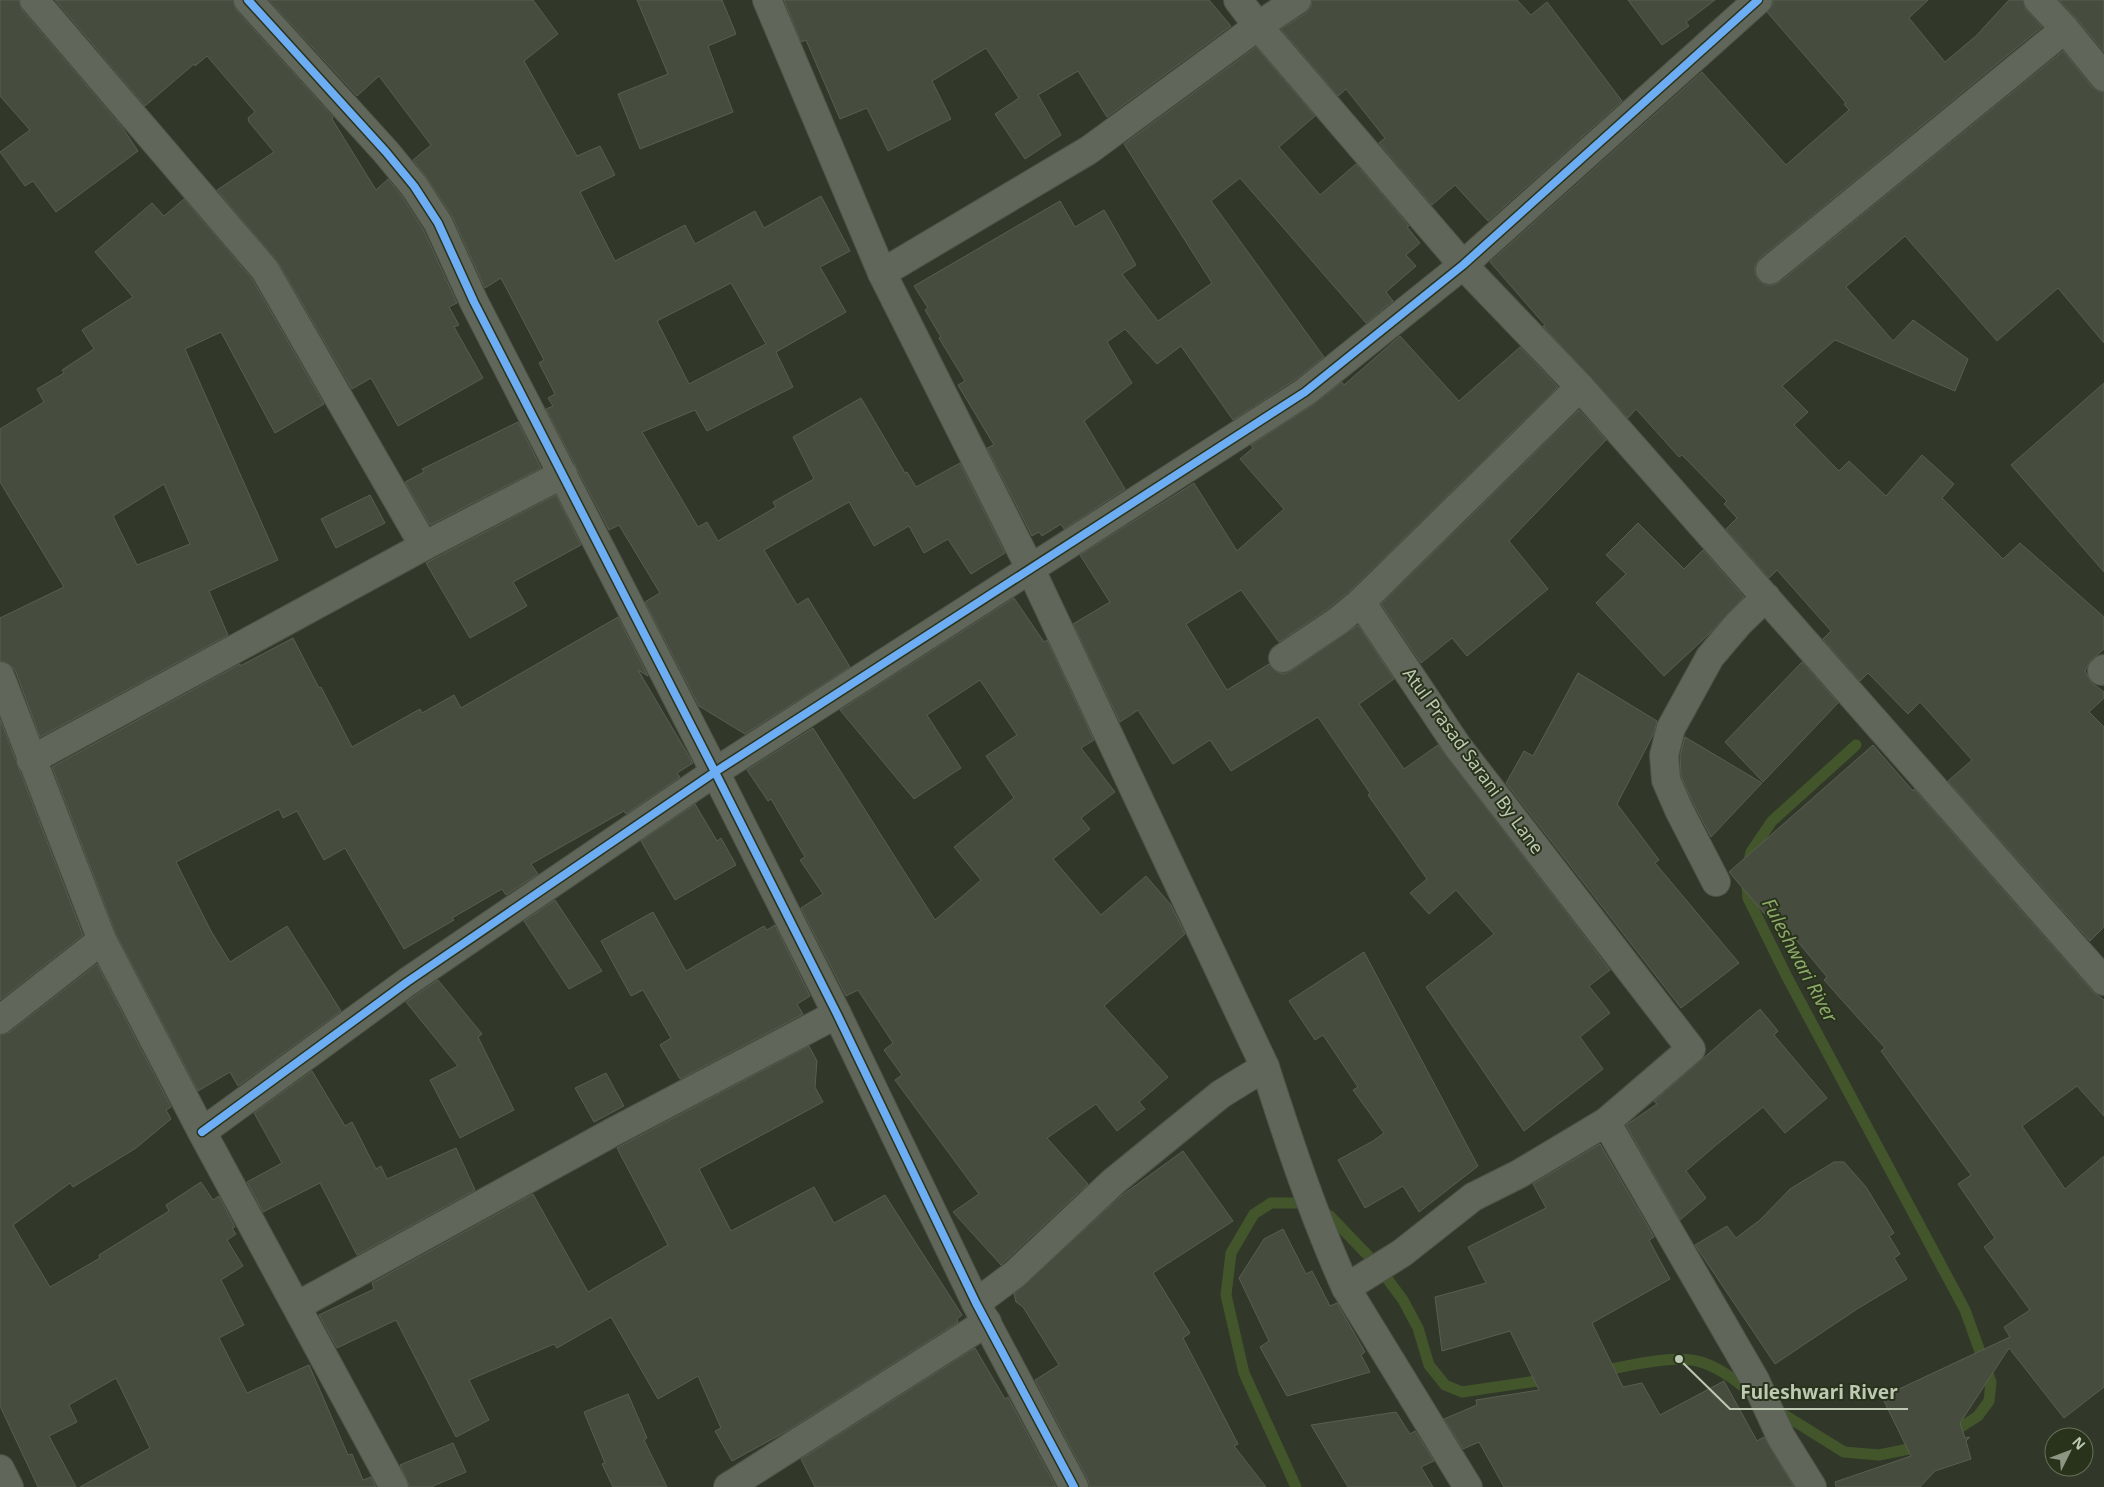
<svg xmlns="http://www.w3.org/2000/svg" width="2104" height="1487" viewBox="0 0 2104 1487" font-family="'Noto Sans',sans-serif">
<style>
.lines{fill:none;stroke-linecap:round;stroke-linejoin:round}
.stream{stroke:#43562b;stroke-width:11}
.building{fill:#464d3f;stroke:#585f51;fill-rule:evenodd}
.minor-casing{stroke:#4d5347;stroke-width:30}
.minor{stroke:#606659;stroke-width:28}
.cycleway-casing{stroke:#29331c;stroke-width:11}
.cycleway{stroke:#6dadf4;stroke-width:8}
.labels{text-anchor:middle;stroke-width:4;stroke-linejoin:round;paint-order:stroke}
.street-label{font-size:18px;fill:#bec9b3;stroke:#29331c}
.water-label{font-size:19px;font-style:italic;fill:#8eaa6a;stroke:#29331c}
.leader{fill:none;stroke:#bec9b3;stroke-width:2}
.callout-dot{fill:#bec9b3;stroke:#29331c;stroke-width:2}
.callout-label{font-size:19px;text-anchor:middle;font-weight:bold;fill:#bec9b3;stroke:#29331c;stroke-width:4;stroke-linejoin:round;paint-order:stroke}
</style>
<rect width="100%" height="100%" fill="#313829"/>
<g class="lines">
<g class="stream">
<path d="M1856 745 1772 821 1751 852 1746 873 1748 898 1786 975 1965 1310 1991 1382 1989 1401 1978 1416 1961 1427 1949 1432"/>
<path d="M1600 1371C1630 1366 1676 1353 1704 1363 1723 1370 1738 1382 1753 1395"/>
<path d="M1775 1409 1844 1452 1879 1455 1909 1449 1920 1444"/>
<path d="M1296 1487 1244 1373 1226 1295 1231 1253 1254 1214 1271 1203H1303L1330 1216 1377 1265 1403 1300 1418 1328 1429 1365 1445 1385 1462 1392 1550 1379"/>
</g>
</g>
<g class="building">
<path d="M0 0H19L22 10 122 127 138 151 56 212 33 181 25 186 0 152 30 130 0 96Z"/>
<path d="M55 0H233L236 10 333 117 332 119 376 190 388 179 401 195 424 231 457 303 449 307 459 325 454 327 483 378 398 426 371 378 352 389 278 262 217 190 274 152 249 122 248 118 255 112 207 56 195 66 194 64 145 106Z"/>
<path d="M269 0H533L558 34 524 61 577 156 600 146 615 175 580 192 615 261 685 225 695 244 755 211 764 228 821 196 850 251 820 267 846 312 776 352 793 387 707 431 695 410 642 432 698 527 707 522 718 541 776 507 773 502 814 479 793 437 861 398 905 473 907 472 916 487 960 463 1005 553 971 574 948 539 924 553 909 526 874 546 849 502 764 550 797 605 808 598 850 667 745 734 699 706 645 602 660 593 619 525 609 530 546 409 553 406 548 398 555 394 539 363 544 360 501 278 485 288 451 214 427 178 413 160 431 145 379 76 357 96ZM731 283 766 344 689 384 657 321Z"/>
<path d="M637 0H722L736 34 708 46 733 112 640 149 618 94 668 74Z"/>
<path d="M784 0H1209L1231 26 1107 117 1078 71 1038 95 1061 135 1025 159 995 114 1019 98 986 48 932 81 951 119 888 151 867 108 840 119 806 40 801 42Z"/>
<path d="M1312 0H1517L1531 15 1547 2 1622 101 1488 221 1455 185 1432 205 1379 143 1385 138 1346 89 1338 96 1281 29 1306 13 1311 7Z"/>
<path d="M1628 0H1715L1686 22 1689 26 1662 45Z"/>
<path d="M1773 0H1928L1909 18 1945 62 1976 36 2009 0H2023L2026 10 2042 27 1760 258 1755 265V273L1758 280 1765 285H1773L1780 282 2063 51 2092 87 2098 91 2104 92V343L2058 288 1997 341 1905 236 1846 287 1893 341 1913 320 1968 359 1955 391 1835 340 1782 386 1808 412 1794 425 1839 471 1849 461 1886 496 1922 455 1954 484 1942 498 2003 559 2020 543 2104 617V649L2091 660 2085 671 2091 682 2104 692V698L2089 712 2104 727V927L2090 941 1948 781 1972 760 1920 702 1908 714 1868 673 1860 681 1823 639 1831 631 1777 570 1769 578 1726 529 1737 518 1724 504 1727 501 1682 455 1679 457 1636 409 1628 418 1543 326 1545 325 1490 262 1702 72 1786 165 1849 110 1844 104 1846 103 1767 12 1773 5Z"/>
<path d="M2059 0H2104V52L2077 19Z"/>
<path d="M1256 47 1315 116 1279 147 1320 195 1356 164 1409 226 1407 227 1420 243 1406 255 1416 266 1386 292 1393 301 1366 323 1240 178 1211 201 1324 357 1296 379 1233 420 1181 346 1157 364 1125 329 1107 342 1132 383 1084 421 1125 489 1064 529 1061 524 1042 536 1039 532 1032 536 987 448 994 445 958 385 965 381 939 338 941 337 925 310 928 308 914 286 1060 201 1075 227 1104 210 1136 265 1122 274 1158 321 1212 283 1124 144Z"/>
<path d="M184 199 252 279 324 404 275 433 221 332 185 349 278 560 209 591 228 635 40 737 15 670 9 664 0 661V618L64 587 0 482V429L44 402 37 389 64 373 62 370 94 349 82 330 133 297 95 252 152 203 164 216ZM164 484 190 544 137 565 113 516Z"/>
<path d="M1400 336 1459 401 1520 347 1558 387 1351 590 1329 608 1279 642 1241 590 1186 624 1227 690 1269 664 1277 672 1284 674 1291 671 1358 625 1394 679 1359 704 1404 769 1438 745 1610 970 1589 986 1610 1013 1580 1037 1603 1069 1524 1131 1426 987 1494 934 1456 890 1429 914 1410 893 1427 879 1368 795 1370 793 1318 717 1231 771 1210 740 1173 764 1138 710 1120 722 1073 624 1110 602 1080 555 1194 483 1237 551 1284 509 1240 459 1253 448 1251 445 1313 405 1342 382 1344 385Z"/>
<path d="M2104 383V572L2011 465Z"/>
<path d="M1579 410 1606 440 1509 541 1548 589 1467 656 1452 638 1421 663 1381 604Z"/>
<path d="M518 422 541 468 430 525 405 482 424 472 422 469Z"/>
<path d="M370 495 385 523 336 548 321 519Z"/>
<path d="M556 495 581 545 513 582 527 606 470 638 426 563Z"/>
<path d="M1638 523 1684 569 1703 550 1744 597 1709 634 1664 676 1596 603 1626 574 1606 555Z"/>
<path d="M1014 598 1044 642 1047 640 1094 740 1081 748 1115 792 1081 818 1090 829 1053 859 1101 915 1146 876 1171 905 1185 934 1104 1006 1168 1077 1139 1102 1145 1109 1117 1131 1096 1104 1047 1138 1088 1184 1001 1265 953 1212 979 1194 895 1080 902 1075 884 1050 893 1043 858 990 846 996 801 908 823 894 800 860 805 857 771 799 768 801 747 770 813 728 935 920 981 880 954 847 1014 798 986 756 1017 735 980 680 927 715 961 768 914 799 840 710Z"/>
<path d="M618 617 648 676 638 670 693 763 677 773 680 777 626 814 624 811 531 864 538 874 506 895 502 889 452 918 454 920 404 949 345 848 324 860 297 811 283 818 279 809 176 862 211 931 230 962 287 926 341 1011 238 1086 230 1072 198 1091 116 934 52 767 240 664V666L293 638 319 688 321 687 352 747 420 709 422 713 454 695 461 708Z"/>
<path d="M1802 662 1838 703 1763 782 1725 742Z"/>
<path d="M1578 673 1657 721 1654 733 1617 804 1659 860 1655 863 1739 963 1681 1008 1506 783 1524 751 1533 756Z"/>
<path d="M0 719 83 935 0 1000Z"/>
<path d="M1685 737 1762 783 1711 837 1693 803 1681 776 1680 756Z"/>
<path d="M1873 745 1913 791 1914 789 2092 991 2104 1000V1116L2077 1086 2022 1126 2065 1189 2104 1156V1387L2064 1418 2009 1348 1960 1423 1965 1438 1970 1437 1966 1441 1971 1459 1935 1471 1920 1487H1836L1835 1482 1911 1456 1882 1397 2010 1337 2004 1327 2030 1310 1984 1247 1995 1238 1958 1184 1971 1175 1881 1051 1885 1048 1824 980 1827 977 1775 914 1769 919 1729 872Z"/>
<path d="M695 804 717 841 721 838 736 865 675 900 641 841Z"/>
<path d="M555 900 602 971 569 989 524 921Z"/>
<path d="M653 912 686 971 764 926 767 930 775 925 810 996 797 1004 803 1014 680 1079 660 1045 671 1038 643 990 631 996 601 941Z"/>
<path d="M1364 952 1478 1166 1419 1212 1403 1186 1365 1208 1338 1160 1373 1141 1384 1133 1353 1090 1358 1087 1323 1035 1315 1040 1289 1001Z"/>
<path d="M97 964 171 1107 166 1110 171 1119 136 1148 73 1187 70 1183 13 1225 50 1287 100 1258 99 1255 169 1211 166 1205 201 1182 213 1200 219 1196 235 1227 232 1228 236 1234 227 1240 243 1266 221 1280 244 1325 219 1338 247 1393 309 1365 348 1455 352 1454 363 1480 371 1477 376 1487H80L150 1448 116 1378 69 1405 77 1422 49 1436 76 1487H38L0 1406V1035L10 1032Z"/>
<path d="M438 980 482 1034 478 1037 514 1110 460 1138 430 1080 458 1066 406 1002Z"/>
<path d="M1760 1009 1778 1031 1774 1035 1827 1098 1785 1133 1763 1107 1715 1146 1686 1171 1706 1198 1680 1220 1626 1125 1657 1104 1654 1101Z"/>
<path d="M809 1046 817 1061 815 1087 823 1102 699 1169 731 1231 814 1187 834 1223 885 1195 962 1315 957 1319 958 1322 787 1431 732 1461 715 1431 721 1428 698 1376 658 1399 611 1317 557 1348 554 1344 469 1380 489 1420 456 1437 396 1320 337 1348 319 1315 374 1289 372 1283 533 1194 588 1292 668 1245 617 1148Z"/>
<path d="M312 1071 345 1126 352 1122 376 1169 381 1166 387 1179 456 1148 475 1190 357 1255 320 1183 263 1212 247 1182 282 1163 254 1113Z"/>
<path d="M606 1073 624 1106 594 1122 575 1088Z"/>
<path d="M1600 1144 1654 1237 1649 1240 1670 1279 1592 1323 1623 1387 1642 1383 1660 1415 1724 1381 1757 1441 1764 1437 1794 1487H1504L1479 1442 1463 1449 1444 1419 1477 1405 1476 1400 1539 1390 1510 1331 1442 1351 1435 1297 1486 1283 1468 1247 1546 1208 1533 1184Z"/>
<path d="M1183 1151 1233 1221 1153 1273 1190 1333 1183 1338 1238 1444 1234 1446 1266 1487H1090L1088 1480 1035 1380 1059 1365 1023 1307 1016 1302 1014 1294 1121 1196Z"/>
<path d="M1834 1162H1844L1866 1187 1894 1233 1889 1236 1900 1254 1894 1258 1907 1279 1857 1309 1775 1364 1695 1245 1727 1226 1736 1238 1760 1220 1790 1189Z"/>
<path d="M1283 1229 1306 1274 1312 1271 1330 1306 1337 1303 1365 1352 1361 1355 1370 1372 1287 1396 1260 1347 1269 1341 1239 1278 1264 1239Z"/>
<path d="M975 1348 1005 1399 1008 1397 1056 1487H815L801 1459Z"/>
<path d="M628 1394 647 1438 644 1440 667 1487H613L602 1464 605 1463 584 1412Z"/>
<path d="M1396 1412 1410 1434 1415 1431 1434 1461 1421 1467 1433 1487H1348L1311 1425Z"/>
<path d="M453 1443 466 1472 431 1487H410L400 1465Z"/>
</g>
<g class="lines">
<defs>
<g id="minor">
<path d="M34 0 265 270 424 546"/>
<path d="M248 0 386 152 414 186 438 223 474 302 715 772 837 1014 976 1303 1074 1487"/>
<path d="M767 0 882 273 1030 568 1265 1067C1289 1142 1314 1217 1346 1288L1468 1487"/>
<path d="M1238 0 1258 26 1463 265 1580 387 2104 981"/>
<path d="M2038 0 2065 29 2104 77"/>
<path d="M1770 270 2065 29"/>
<path d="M882 273 1089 150 1258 26 1297 0"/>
<path d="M1283 658 1338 621 1361 602"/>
<path d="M2102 671 2104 669"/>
<path d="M0 676 102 940 202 1132 394 1487"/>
<path d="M31 760 424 546 563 474"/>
<path d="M1716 882 1679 810 1666 780 1664 755 1671 728 1710 657 1739 623 1766 597"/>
<path d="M0 1020 102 940"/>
<path d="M1606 1122 1755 1380 1781 1437 1812 1487"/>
<path d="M202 1132 407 982 715 772 1305 392 1463 265 1758 0"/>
<path d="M1346 1288 1402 1253 1473 1197 1519 1174 1606 1122 1691 1049 1458 747 1361 602 1580 387"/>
<path d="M976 1303 1015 1274 1113 1182 1221 1094 1265 1067"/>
<path d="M297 1306 613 1132 837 1014"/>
<path d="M0 1469 9 1487"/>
<path d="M728 1487 987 1322"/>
</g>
</defs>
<use href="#minor" class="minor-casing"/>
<use href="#minor" class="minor"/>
<defs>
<g id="cycleway">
<path d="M248 0 386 152 414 186 438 223 474 302 715 772 837 1014 976 1303 1074 1487"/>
<path d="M202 1132 407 982 715 772 1305 392 1463 265 1758 0"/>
</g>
</defs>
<use href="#cycleway" class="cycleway-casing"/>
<use href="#cycleway" class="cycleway"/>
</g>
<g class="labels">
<g class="street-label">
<text transform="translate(1473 761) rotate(54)" y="6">Atul Prasad Sarani By Lane</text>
</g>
<g class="water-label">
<text transform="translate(1800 960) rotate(62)" y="7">Fuleshwari River</text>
</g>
</g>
<path class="leader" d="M1679 1359L1730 1409H1908"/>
<circle class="callout-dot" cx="1679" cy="1359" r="5"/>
<g class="callout-label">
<text x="1819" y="1399">Fuleshwari River</text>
</g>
<g transform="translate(2069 1452) rotate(48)"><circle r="24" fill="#29331c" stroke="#656f58"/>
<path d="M0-4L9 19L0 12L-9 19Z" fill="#8d9683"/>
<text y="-8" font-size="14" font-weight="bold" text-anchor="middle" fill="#bec9b3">N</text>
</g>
</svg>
